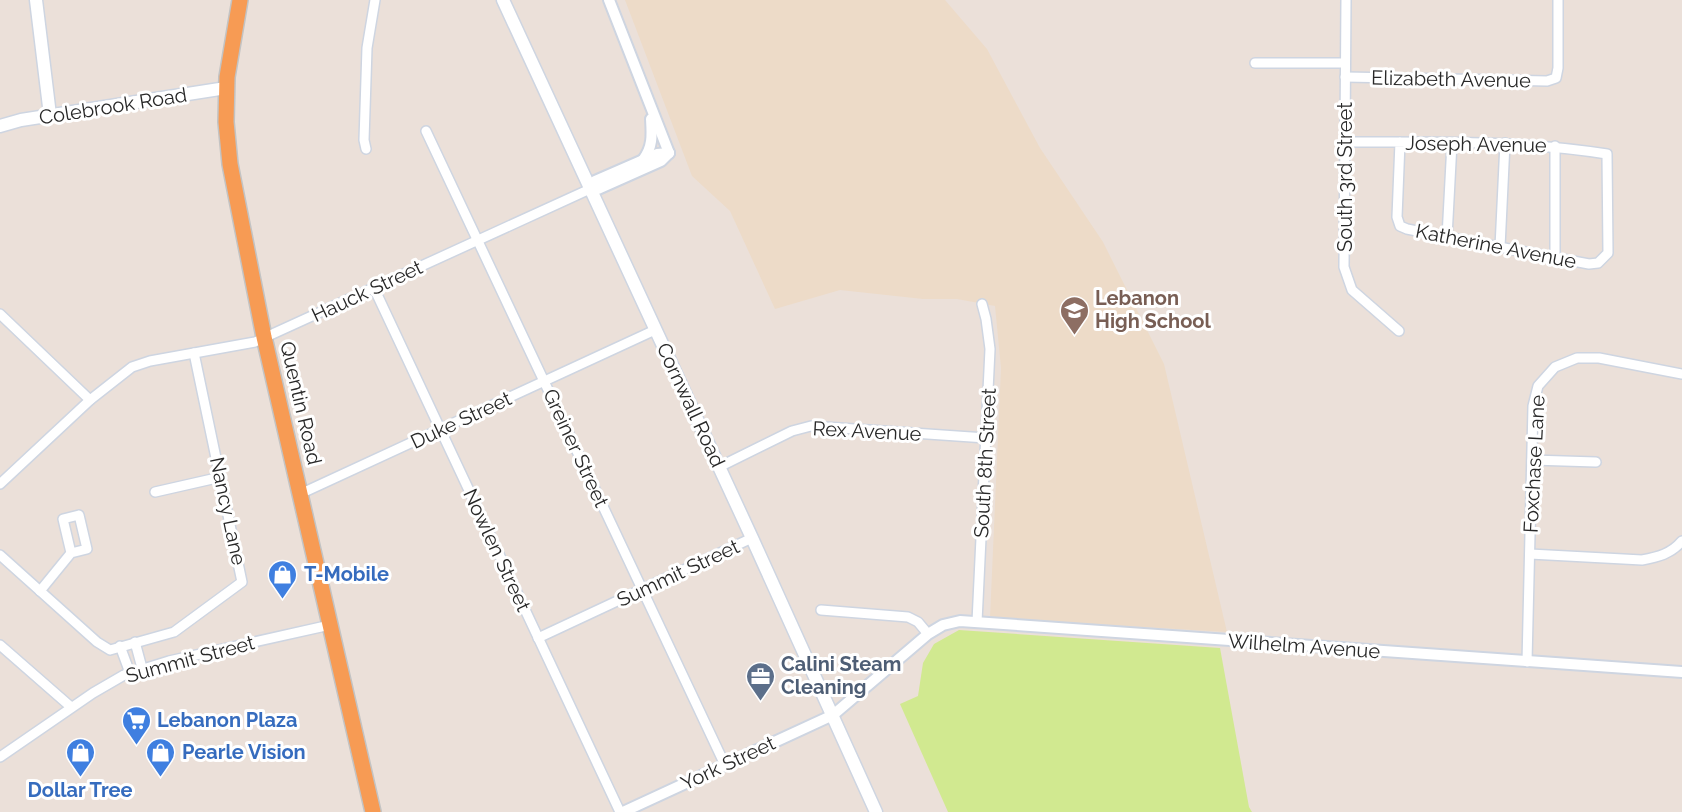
<svg xmlns="http://www.w3.org/2000/svg" width="1682" height="812" viewBox="0 0 1682 812" font-family="Raleway,sans-serif">
<style>
.education{fill:#eddbc8}
.pitch{fill:#d1e990}
.lines{fill:none;stroke-linecap:round;stroke-linejoin:round}
.minor-casing{stroke:#ced5e1;stroke-width:12}
.tertiary-casing{stroke:#ced5e1;stroke-width:14}
.secondary-casing{stroke:#ced5e1;stroke-width:15}
.trunk-casing{stroke:#c3c3c3;stroke-width:18}
.minor{stroke:#fff;stroke-width:9}
.tertiary{stroke:#fff;stroke-width:10}
.secondary{stroke:#fff;stroke-width:12}
.trunk{stroke:#f79b54;stroke-width:15}
.labels{text-anchor:middle;stroke-width:6;stroke-linejoin:round;paint-order:stroke}
.street-label{font-size:20px;fill:#282828;stroke:#fff}
.education-label{font-size:20px;font-weight:bold;fill:#785e54;stroke:#fff;text-anchor:start}
.shop-label{font-size:20px;font-weight:bold;fill:#366cbe;stroke:#fff;text-anchor:start}
.service-label{font-size:20px;font-weight:bold;fill:#4e5e75;stroke:#fff;text-anchor:start}
</style>
<rect width="100%" height="100%" fill="#ebe0d9"/>
<path class="education" d="M625 0H945L987 49 1040 148 1103 242 1164 364 1227 632 990 618 1001 368 995 306 957 299H923L840 290 775 309 730 211 692 176Z"/>
<path class="pitch" d="M959 630 1220 648 1249 807 1252 812H948L900 704 918 696 923 663 934 644Z"/>
<g class="lines">
<defs>
<g id="minor">
<path d="M1346 0 1344 267 1352 290 1399 331"/>
<path d="M1255 63H1345"/>
<path d="M1345 77 1547 81 1556 78 1558 68V0"/>
<path d="M426 131 725 765"/>
<path d="M1345 142C1433 142 1520 140 1607 154L1608 253 1598 263 1589 264 1447 237 1407 229 1400 226 1397 217 1400 142"/>
<path d="M366 149 364 140 367 48 375 0"/>
<path d="M1447 237 1452 143"/>
<path d="M1500 247 1505 143"/>
<path d="M1555 258V146"/>
<path d="M374 288 620 812"/>
<path d="M0 314 90 400"/>
<path d="M1532 460 1596 462"/>
<path d="M719 467 792 431 811 426 986 438"/>
<path d="M0 484 90 400 132 367 150 361 255 342 590 189"/>
<path d="M155 492 221 477"/>
<path d="M300 494 655 330"/>
<path d="M1530 554 1642 560C1658 557 1671 554 1682 541"/>
<path d="M0 555 97 642 110 650 174 632 242 582 194 353"/>
<path d="M40 591 71 553 87 549 79 515 63 519 71 553"/>
<path d="M821 610 908 617 918 622 928 634"/>
<path d="M977 622 990 349 986 319 982 304"/>
<path d="M538 638 752 538"/>
<path d="M135 642 142 668"/>
<path d="M0 645 71 707"/>
<path d="M120 646 130 673"/>
<path d="M1527 662 1533 406 1538 386 1555 367 1577 358H1599L1682 374"/>
<path d="M0 757 93 693 124 675 169 661 330 625"/>
</g>
<g id="tertiary">
<path d="M609 0 669 153"/>
<path d="M643 160C653 147 652 135 651 119"/>
<path d="M590 189 595 181 657 154 669 153"/>
<path d="M590 189H598L661 161 669 153"/>
<path d="M623 812 833 715 928 634 943 625 960 621 1682 672"/>
</g>
<g id="secondary">
<path d="M36 0 50 115"/>
<path d="M503 0 752 538 876 812"/>
<path d="M0 126 21 120 226 88"/>
</g>
<path id="trunk" d="M240 0 227 77 226 122 230 164 264 337 373 812"/>
</defs>
<use href="#minor" class="minor-casing"/>
<use href="#tertiary" class="tertiary-casing"/>
<use href="#secondary" class="secondary-casing"/>
<use href="#trunk" class="trunk-casing"/>
<use href="#minor" class="minor"/>
<use href="#tertiary" class="tertiary"/>
<use href="#secondary" class="secondary"/>
<use href="#trunk" class="trunk"/>
</g>
<defs>
<symbol id="school-pin" viewBox="-11 -11 22 30"><path d="M0 17L-7.5 6A9.5 9.5 0 1 1 7.5 6Z" fill="#8d6e63" stroke="#fff"/><path d="M0-5L7-2L0 1L-7-2ZM-4 1L0 2.5L4 1V4Q0 6-4 4Z" fill="#fff"/></symbol>
<symbol id="shop-pin" viewBox="-11 -11 22 30"><path d="M0 17L-7.5 6A9.5 9.5 0 1 1 7.5 6Z" fill="#3f7fe0" stroke="#fff"/><path d="M-5-2.5h2.3a2.7 3.5 0 0 1 5.4 0H5L5.5 6h-11ZM-1.5-2.5h3a1.5 2.3 0 0 0-3 0Z" fill="#fff"/></symbol>
<symbol id="office-pin" viewBox="-11 -11 22 30"><path d="M0 17L-7.5 6A9.5 9.5 0 1 1 7.5 6Z" fill="#5c6f8a" stroke="#fff"/><path d="M-6-3h4V-5.5h4V-3h4V5H-6ZM-1-4.5V-3h2v-1.5ZM-6 0V1H6V0Z" fill="#fff"/></symbol>
<symbol id="supermarket-pin" viewBox="-11 -11 22 30"><path d="M0 17L-7.5 6A9.5 9.5 0 1 1 7.5 6Z" fill="#3f7fe0" stroke="#fff"/><path d="M-6-5.5h2.5l.6 2H6L4.5 2H-2.5L-4.4-4H-6ZM-1.5 3.2a1.3 1.3 0 1 0 .1 0ZM3 3.2a1.3 1.3 0 1 0 .1 0Z" fill="#fff"/></symbol>
</defs>
<g fill-rule="evenodd">
<use href="#school-pin" x="1058" y="294" width="33" height="45"/>
<use href="#shop-pin" x="266" y="558" width="33" height="45"/>
<use href="#office-pin" x="744" y="660" width="33" height="45"/>
<use href="#supermarket-pin" x="120" y="704" width="33" height="45"/>
<use href="#shop-pin" x="64" y="736" width="33" height="45"/>
<use href="#shop-pin" x="144" y="736" width="33" height="45"/>
</g>
<g class="labels">
<g class="street-label">
<text transform="translate(1451 79) rotate(1)" y="7">Elizabeth Avenue</text>
<text transform="translate(113 106) rotate(-9)" y="7">Colebrook Road</text>
<text transform="translate(1476 144) rotate(1)" y="7">Joseph Avenue</text>
<text transform="translate(1345 177) rotate(-90)" y="7">South 3rd Street</text>
<text transform="translate(1496 246) rotate(11)" y="7">Katherine Avenue</text>
<text transform="translate(367 291) rotate(-25)" y="7">Hauck Street</text>
<text transform="translate(301 403) rotate(77)" y="7">Quentin Road</text>
<text transform="translate(691 405) rotate(65)" y="7">Cornwall Road</text>
<text transform="translate(461 420) rotate(-25)" y="7">Duke Street</text>
<text transform="translate(867 431) rotate(3)" y="7">Rex Avenue</text>
<text transform="translate(576 448) rotate(65)" y="7">Greiner Street</text>
<text transform="translate(985 463) rotate(-87)" y="7">South 8th Street</text>
<text transform="translate(1534 464) rotate(-87)" y="7">Foxchase Lane</text>
<text transform="translate(228 511) rotate(78)" y="7">Nancy Lane</text>
<text transform="translate(497 550) rotate(65)" y="7">Nowlen Street</text>
<text transform="translate(678 573) rotate(-25)" y="7">Summit Street</text>
<text transform="translate(1304 646) rotate(4)" y="7">Wilhelm Avenue</text>
<text transform="translate(190 659) rotate(-15)" y="7">Summit Street</text>
<text transform="translate(728 763) rotate(-25)" y="7">York Street</text>
</g>
<g class="education-label">
<text x="1095" y="305">Lebanon<tspan x="1095" dy="23">High School</tspan></text>
</g>
<g class="shop-label">
<text x="304" y="581">T-Mobile</text>
<text x="157" y="727">Lebanon Plaza</text>
<text x="182" y="759">Pearle Vision</text>
<text x="80" y="797" text-anchor="middle">Dollar Tree</text>
</g>
<g class="service-label">
<text x="781" y="671">Calini Steam<tspan x="781" dy="23">Cleaning</tspan></text>
</g>
</g>
</svg>
